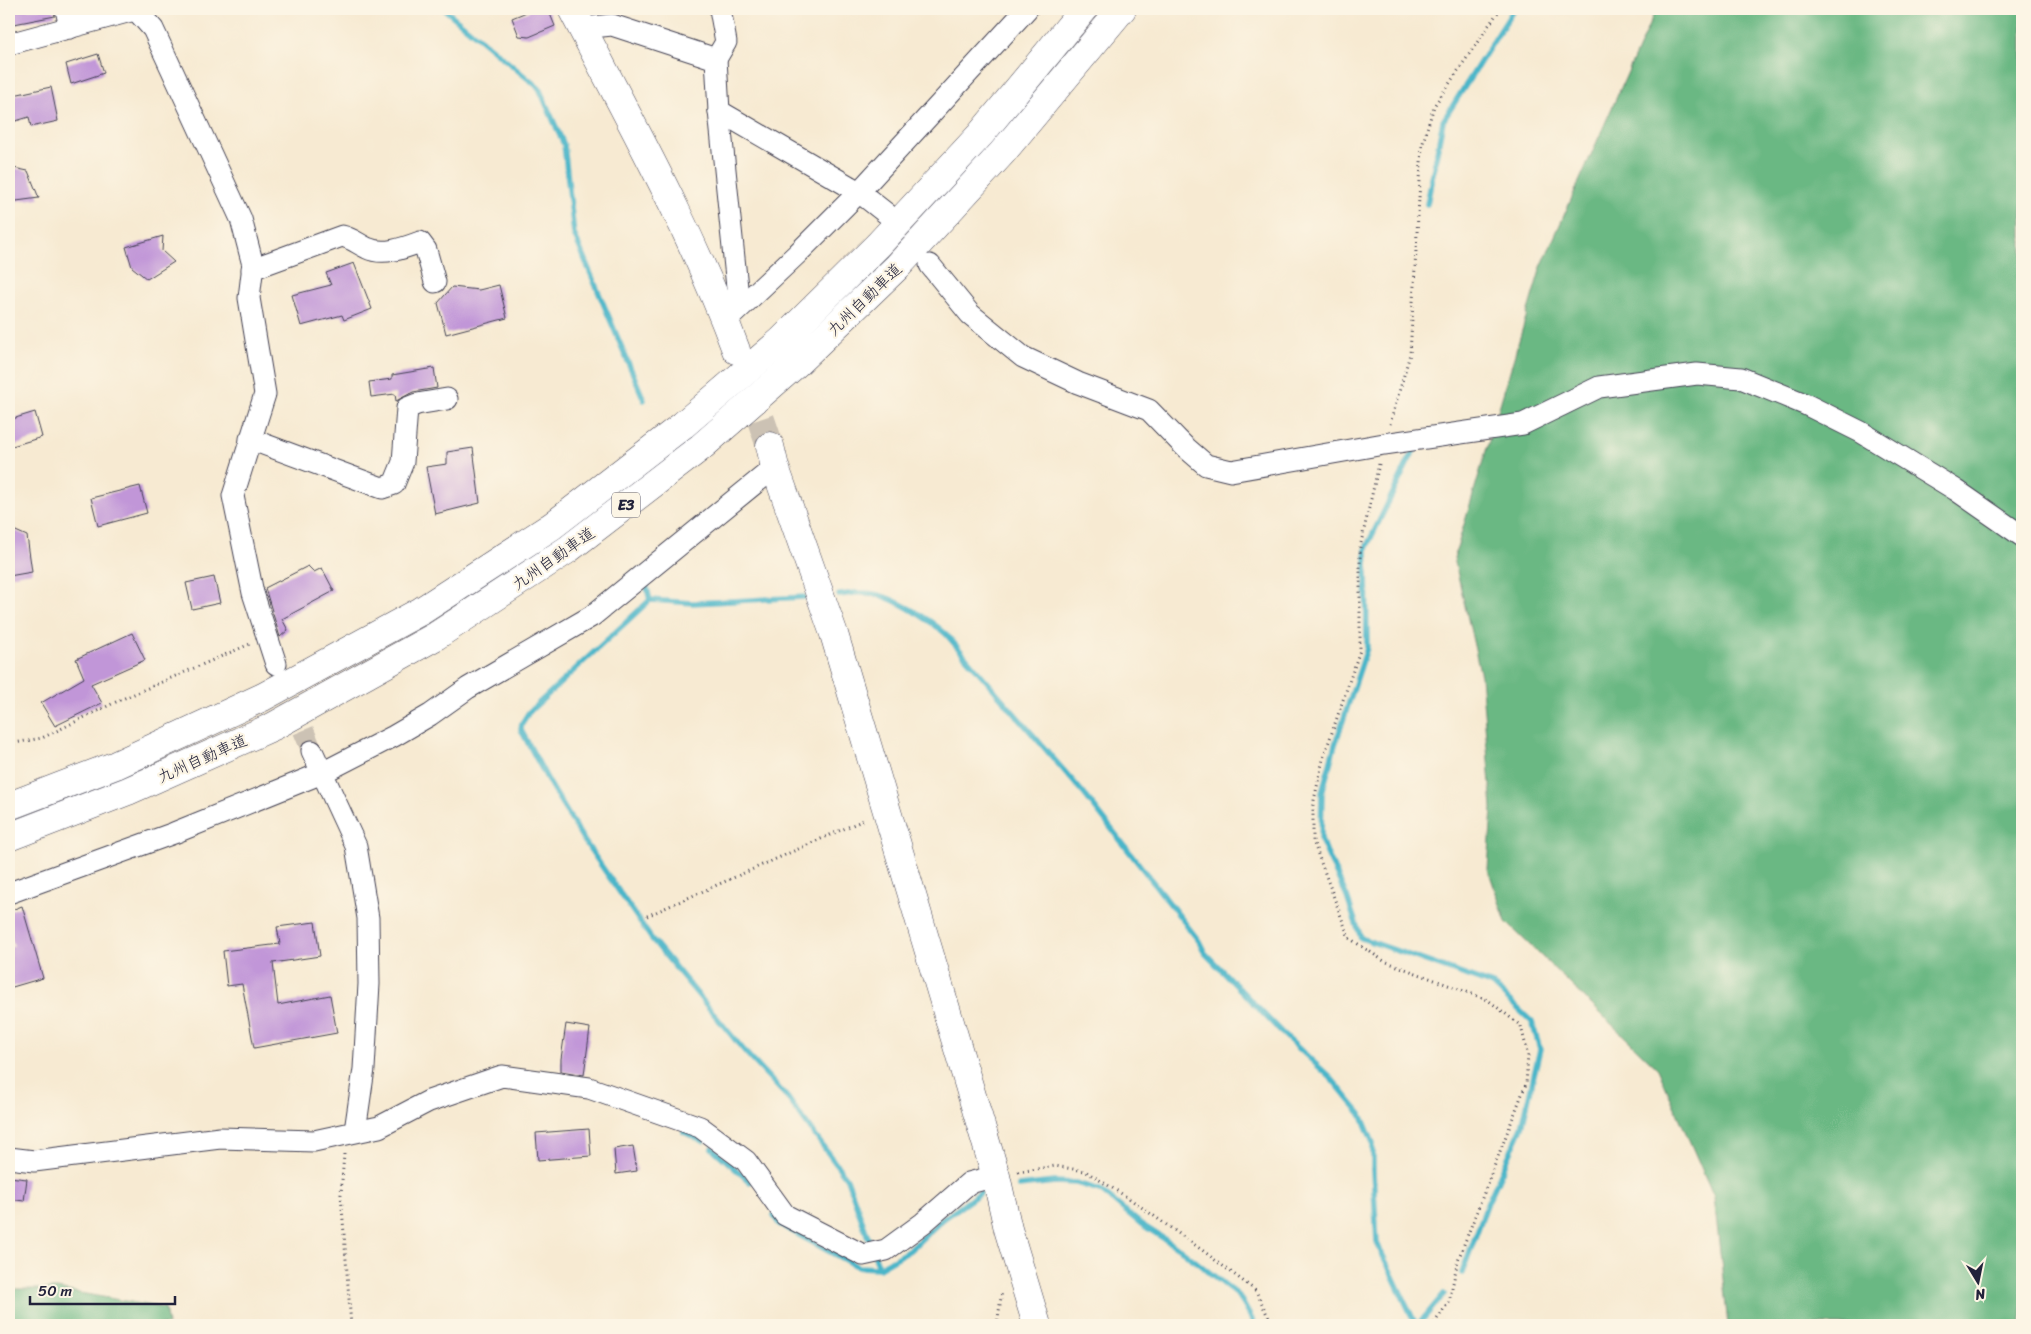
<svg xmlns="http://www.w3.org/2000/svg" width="2031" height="1334" viewBox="0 0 2031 1334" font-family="Sriracha,'Klee One',sans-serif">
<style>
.forest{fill:#6bb883;stroke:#466d5f}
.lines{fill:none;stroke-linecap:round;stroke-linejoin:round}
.stream{stroke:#4cb6c9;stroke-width:5.5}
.building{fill:#c196d8}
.street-tunnel{stroke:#ccc2b4;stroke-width:21;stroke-dasharray:21 11;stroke-linecap:butt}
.secondary-tunnel{stroke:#ccc2b4;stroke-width:28;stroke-dasharray:28 14;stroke-linecap:butt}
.street-casing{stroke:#424052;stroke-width:23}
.secondary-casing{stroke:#424052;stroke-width:29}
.highway-casing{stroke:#424052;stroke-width:29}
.path{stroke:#424052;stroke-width:3;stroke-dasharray:1 4;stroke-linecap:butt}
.street{stroke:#fff;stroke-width:21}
.secondary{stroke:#fff;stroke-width:28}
.highway{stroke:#fff;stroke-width:28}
.labels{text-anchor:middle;stroke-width:4.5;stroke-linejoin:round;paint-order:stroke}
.shield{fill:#fcf5e5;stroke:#63616e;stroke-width:1}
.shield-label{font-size:15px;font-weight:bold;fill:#22223b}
.street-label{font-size:16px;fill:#22223b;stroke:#fcf5e5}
</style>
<rect width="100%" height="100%" fill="#fcf5e5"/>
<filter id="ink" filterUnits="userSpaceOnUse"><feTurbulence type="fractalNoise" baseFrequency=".02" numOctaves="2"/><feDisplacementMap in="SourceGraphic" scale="10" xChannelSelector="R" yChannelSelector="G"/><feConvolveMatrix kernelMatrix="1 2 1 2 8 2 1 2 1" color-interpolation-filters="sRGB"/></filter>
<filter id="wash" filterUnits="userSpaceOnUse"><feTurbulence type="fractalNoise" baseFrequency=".0096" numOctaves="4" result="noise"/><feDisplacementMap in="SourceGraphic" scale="20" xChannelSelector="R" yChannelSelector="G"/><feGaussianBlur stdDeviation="1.12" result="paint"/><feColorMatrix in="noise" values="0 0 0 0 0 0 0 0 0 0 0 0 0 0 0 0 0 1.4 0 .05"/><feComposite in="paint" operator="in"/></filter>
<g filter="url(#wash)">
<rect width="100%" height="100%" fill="#f7ead2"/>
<g class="forest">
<path d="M1656 9H2022V1325H1728L1714 1197 1658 1069 1506 922 1488 869 1492 808 1481 676 1454 558 1541 267Z"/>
<path d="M9 1289H57L165 1308 168 1325H9Z"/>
</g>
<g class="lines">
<g class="stream">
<path d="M444 9 539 88 564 145 574 234 644 400"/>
<path d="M1427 204 1443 121 1514 9"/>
<path d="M1414 450 1366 548 1367 648 1335 745 1322 793 1321 840 1347 897 1361 938 1493 985 1532 1022 1540 1049 1522 1127 1488 1202 1462 1273"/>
<path d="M647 588 650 600"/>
<path d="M839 595C848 594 858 592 867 593 890 594 929 619 946 634L1085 795 1199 941 1205 953 1282 1033 1331 1078 1361 1114 1373 1143V1171L1377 1243 1416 1325"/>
<path d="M804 597 693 603 650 600 529 712 522 723 521 730 550 784 583 839 651 938 747 1054 787 1097 847 1179 879 1268"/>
<path d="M482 1093 512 1086"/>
<path d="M684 1132 703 1141"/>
<path d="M712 1148 750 1182"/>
<path d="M1019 1186 1055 1182 1076 1183 1100 1190 1141 1224 1180 1249 1239 1296 1255 1325"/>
<path d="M774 1216 779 1224 858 1267 879 1268 910 1250 942 1220 980 1193"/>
<path d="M1418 1325 1444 1294"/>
</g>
</g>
<g id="blocks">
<g class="building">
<path d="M9 9H54L55 16 9 25Z"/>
<path d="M534 9H548L555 26 529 37 519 36 512 18Z"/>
<path d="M98 54 104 73 71 84 66 64Z"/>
<path d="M51 87 58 121 31 127 29 117 9 123V96Z"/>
<path d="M9 167 28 171 39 198 9 202Z"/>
<path d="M163 236 162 251 174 262 147 279 132 267 126 247Z"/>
<path d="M354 263 372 309 344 320 342 315 301 326 292 295 331 285 326 273Z"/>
<path d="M499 285 507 318 446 334 438 303 452 287 479 290Z"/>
<path d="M434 368 437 388 413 392 396 401 395 394 371 397 369 382 392 379V375Z"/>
<path d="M35 412 42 437 9 447V420Z"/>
<path d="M473 448 480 503 435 514 426 467 447 464V452Z"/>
<path d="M140 486 147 513 98 526 91 498Z"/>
<path d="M9 528 27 536 32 572 9 576Z"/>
<path d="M308 566 314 572 322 568 334 591 282 619 288 630 280 637 265 588Z"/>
<path d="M214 577 220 603 192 609 186 583Z"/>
<path d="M132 633 145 660 91 684 102 703 55 726 41 703 84 678 76 659Z"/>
<path d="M22 906 43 978 9 988V947L14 946 9 930V911Z"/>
<path d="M315 922 320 956 273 963 278 1005 330 995 337 1033 254 1048 242 984 227 986 223 951 280 944 277 927Z"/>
<path d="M566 1024 590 1028 584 1075 561 1071V1059Z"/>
<path d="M589 1129 591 1156 538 1160 536 1133Z"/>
<path d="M633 1146 637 1171 616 1174 614 1149Z"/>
<path d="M9 1177 27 1179 24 1201 9 1199Z"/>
</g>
</g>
</g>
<g filter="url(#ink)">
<use href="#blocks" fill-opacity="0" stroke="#424052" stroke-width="1"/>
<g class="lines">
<path class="street-tunnel" d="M279 671 312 751"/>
<path class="secondary-tunnel" d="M747 379 770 446"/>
<defs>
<g id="street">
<path d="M66 9 70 28"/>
<path d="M136 10 153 29 241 219 253 265 249 298 265 394 233 496 253 593 276 664"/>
<path d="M582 28 612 25 716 59 719 111 739 307"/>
<path d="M9 44 138 9"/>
<path d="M716 59 726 42 720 9"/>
<path d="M719 111 859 192 887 214"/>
<path d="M930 265 970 314 1023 357 1078 383 1149 410 1184 446 1206 465 1231 471 1384 444 1523 424 1599 387 1697 374 1741 378 1807 405 1861 432 1956 490 2022 536"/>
<path d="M252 269 342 236C352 238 358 244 367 248 383 256 404 248 420 242L426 250 435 282"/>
<path d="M726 321 797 254 859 192 1027 9"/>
<path d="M250 439 382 488 394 484 403 462 407 408 417 404 447 399"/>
<path d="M312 751 356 846 368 918 369 984 364 1069 355 1131"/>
<path d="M9 893 174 833 322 773 394 736 430 715 468 688 592 616 775 467"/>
<path d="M9 1158 34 1161 220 1138 314 1141 379 1127 429 1101 502 1076 589 1088 700 1127 746 1161 785 1215 863 1255 886 1250 923 1223 969 1183 996 1176"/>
</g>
<g id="secondary">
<path d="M572 9C630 121 692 231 736 350"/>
<path d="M770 446 775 467 834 634 996 1176 1008 1229 1037 1325"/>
</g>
<g id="highway">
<path d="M9 806 116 765 263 697 421 611 552 526 683 425 781 341 878 245 980 135 1084 9"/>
<path d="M9 837 128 791 274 726 436 636 567 550 701 447 797 363 898 266 1002 153 1122 9"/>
</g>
</defs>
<use href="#street" class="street-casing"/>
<use href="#secondary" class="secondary-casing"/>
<use href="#highway" class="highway-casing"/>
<g class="path">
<path d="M1390 424 1410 354 1422 146 1434 106 1500 9"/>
<path d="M1379 464 1360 547V650L1323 759 1313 805V841L1349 938 1384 961 1488 1000 1521 1026 1528 1055 1526 1084 1458 1260 1449 1302 1433 1325"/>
<path d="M9 744 42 738 120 700 250 644"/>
<path d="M647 916 866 819"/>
<path d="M344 1154 341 1194 351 1325"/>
<path d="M1018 1172 1055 1166 1085 1171 1130 1199 1202 1250 1256 1291 1272 1325"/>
<path d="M997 1325 1002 1291"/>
</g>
<use href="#street" class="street"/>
<use href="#secondary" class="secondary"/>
<use href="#highway" class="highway"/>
</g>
</g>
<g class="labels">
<rect class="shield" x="612" y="492.5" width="28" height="25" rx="4"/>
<g class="shield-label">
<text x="626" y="510">E3</text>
</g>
<g class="street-label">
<text transform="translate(864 299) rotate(-44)" y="6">九州自動車道</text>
<text transform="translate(553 558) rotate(-35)" y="6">九州自動車道</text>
<text transform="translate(202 758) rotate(-24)" y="6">九州自動車道</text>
</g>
</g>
<rect width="2031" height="1334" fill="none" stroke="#fcf5e5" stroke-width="30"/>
<g transform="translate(1978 1282) rotate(170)" stroke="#fcf5e5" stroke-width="4" paint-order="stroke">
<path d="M0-4L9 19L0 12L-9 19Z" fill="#22223b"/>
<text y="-8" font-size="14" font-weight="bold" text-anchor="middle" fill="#22223b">N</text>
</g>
<path d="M30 1296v8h145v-8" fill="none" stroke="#22223b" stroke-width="2.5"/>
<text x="38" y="1296" font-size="15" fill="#22223b" stroke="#fcf5e5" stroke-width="4" paint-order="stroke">50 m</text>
</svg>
